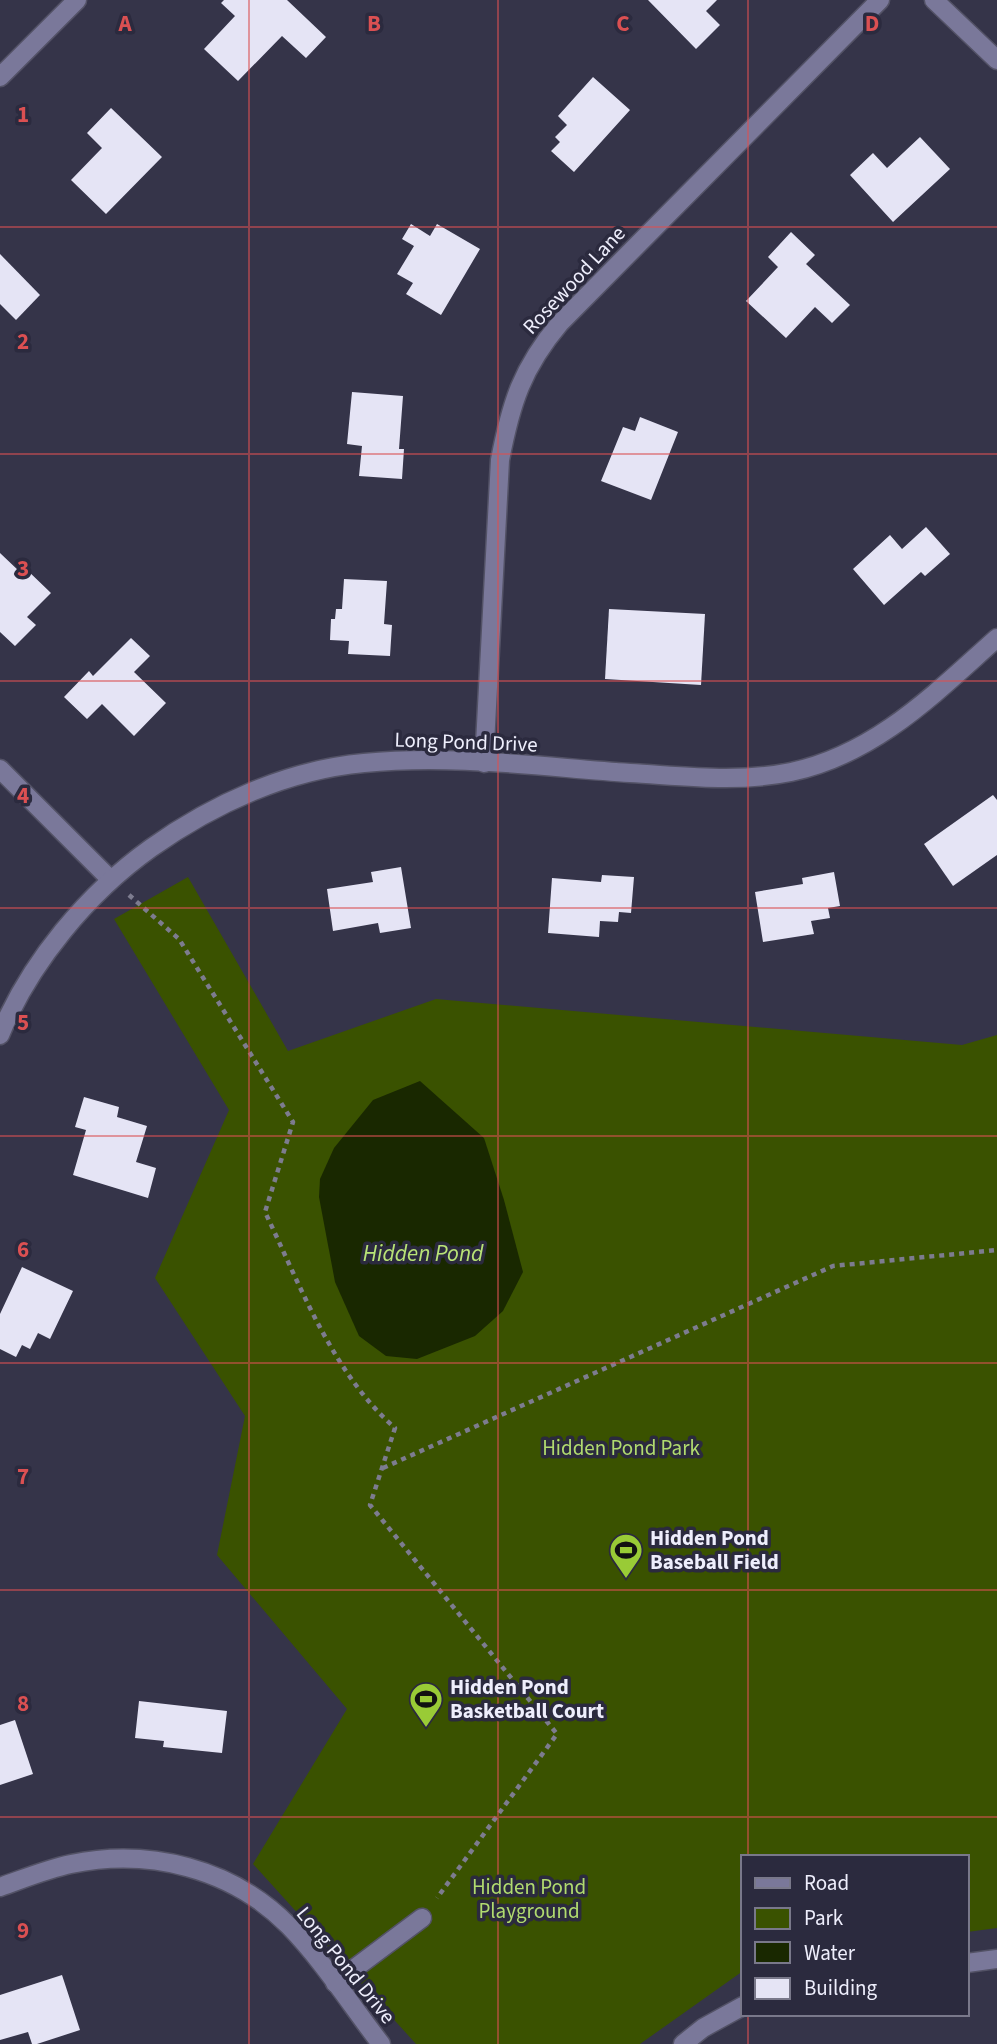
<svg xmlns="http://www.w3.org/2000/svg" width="997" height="2044" viewBox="0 0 997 2044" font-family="'Source Sans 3',sans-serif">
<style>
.green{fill:#3a5200}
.water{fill:#192800}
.building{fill:#e5e4f5}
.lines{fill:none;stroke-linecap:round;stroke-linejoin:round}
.minor-casing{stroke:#535266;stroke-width:21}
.path{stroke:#7d7c8f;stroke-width:4.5;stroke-dasharray:5 5;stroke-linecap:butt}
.minor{stroke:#7a789a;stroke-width:18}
.grid{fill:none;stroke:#db5052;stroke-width:2;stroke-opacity:0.55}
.labels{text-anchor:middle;stroke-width:7;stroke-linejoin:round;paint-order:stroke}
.street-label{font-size:21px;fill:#eeeefc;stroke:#2b2a3e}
.park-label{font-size:21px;fill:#b1db6f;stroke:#2b2a3e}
.poi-label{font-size:21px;font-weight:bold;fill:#eeeefc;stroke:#2b2a3e;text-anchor:start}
.water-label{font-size:23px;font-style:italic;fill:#b9e377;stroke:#2b2a3e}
.grid-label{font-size:23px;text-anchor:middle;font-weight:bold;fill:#db5052;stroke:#2b2a3e;stroke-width:7;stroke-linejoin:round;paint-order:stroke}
</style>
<rect width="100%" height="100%" fill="#353449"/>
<path class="green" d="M188 877 288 1051 436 999 962 1045 997 1035V1928L967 1932V1857H743V1971L640 2044H416L253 1864 347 1709 217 1555 245 1416 155 1278 229 1110 114 919Z"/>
<path class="water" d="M420 1081 484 1138 504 1200 523 1272 503 1311 475 1336 417 1359 386 1356 359 1336 335 1282 319 1197 320 1179 334 1148 373 1100Z"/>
<g class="building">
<path d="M224 0H287L326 37 306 58 282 36 238 81 204 49 235 16 221 3Z"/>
<path d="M648 0H717L706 11 720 25 696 49Z"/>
<path d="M593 77 630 110 574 172 551 151 560 142 555 137 567 125 558 116Z"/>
<path d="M111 108 162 157 106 214 71 180 102 148 87 133Z"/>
<path d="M920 137 950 169 893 222 850 175 873 153 887 168Z"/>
<path d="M411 224 430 236 437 224 480 249 441 315 406 294 413 283 397 274 414 246 402 239Z"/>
<path d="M791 232 815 255 806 264 850 305 832 323 815 307 786 338 746 301 778 267 768 257Z"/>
<path d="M0 254 40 295 16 320 0 304Z"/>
<path d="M352 392 403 396 399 449H404L402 479 359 476 362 446 347 444Z"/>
<path d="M640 417 678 432 651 500 601 481 623 427 635 431Z"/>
<path d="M926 527 950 554 925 576 921 572 884 605 853 569 890 535 902 549Z"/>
<path d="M0 553 20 572 25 568 51 593 27 617 36 625 15 646 0 632Z"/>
<path d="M344 579 387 581 384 624 392 625 390 656 348 654 349 641 330 640 331 619H335L336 609H342Z"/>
<path d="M609 609 705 614 701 685 605 679Z"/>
<path d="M131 638 150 656 134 672 166 703 134 736 102 704 87 719 64 697 89 671 93 676Z"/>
<path d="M993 795 997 800V855L953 886 924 844Z"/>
<path d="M401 867 411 928 380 933 378 923 333 931 327 889 373 882 371 872Z"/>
<path d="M834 872 840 906 828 908 830 918 811 921 814 934 763 942 755 892 803 884 802 878Z"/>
<path d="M602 875 634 877 631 913 619 912 618 922 600 921 599 937 548 933 552 878 601 882Z"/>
<path d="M84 1097 119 1107 117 1117 147 1126 136 1162 156 1168 148 1198 73 1175 86 1130 75 1127Z"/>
<path d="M22 1267 73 1291 50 1339 38 1333 30 1349 22 1345 16 1357 0 1349V1314Z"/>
<path d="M139 1701 227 1711 222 1753 163 1747 164 1741 135 1738Z"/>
<path d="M15 1720 33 1774 0 1785V1725Z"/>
<path d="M62 1975 80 2030 37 2044H32L28 2032 0 2040V1995Z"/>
</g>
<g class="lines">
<defs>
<g id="minor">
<path d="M934 0 997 60"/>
<path d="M0 77 77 0"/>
<path d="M484 763 500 460C511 403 522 368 560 323L880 0"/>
<path d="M0 769 110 879"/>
<path d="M0 1035C30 962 88 893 151 848 213 804 287 770 364 763 452 754 542 767 630 773 684 776 737 783 791 772 876 754 935 693 997 638"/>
<path d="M0 1887C23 1879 47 1869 71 1864 149 1848 232 1868 289 1926 323 1961 351 2005 381 2044"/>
<path d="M967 1963 997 1959"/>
<path d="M335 1983 422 1918"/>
<path d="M683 2044 703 2028 743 2006"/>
</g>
</defs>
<use href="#minor" class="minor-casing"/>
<g class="path">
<path d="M129 895 179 939 293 1122 265 1212C300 1285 333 1374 395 1428L370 1505 557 1734 437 1898"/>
<path d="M383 1468 833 1266 997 1250"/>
</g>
<use href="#minor" class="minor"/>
</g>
<path class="grid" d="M249 0V2044M498 0V2044M748 0V1857M0 227H997M0 454H997M0 681H997M0 908H997M0 1136H997M0 1363H997M0 1590H997M0 1817H997M748 2014V2044"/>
<defs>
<symbol id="stadium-pin" viewBox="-11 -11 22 30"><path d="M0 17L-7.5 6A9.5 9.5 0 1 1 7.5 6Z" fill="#99cb36" stroke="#2b2a3e"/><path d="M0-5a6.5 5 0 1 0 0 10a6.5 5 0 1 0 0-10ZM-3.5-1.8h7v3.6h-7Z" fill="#111"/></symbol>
</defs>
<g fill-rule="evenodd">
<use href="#stadium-pin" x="607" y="1531" width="38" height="52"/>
<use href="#stadium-pin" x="407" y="1680" width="38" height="52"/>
</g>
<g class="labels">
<g class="street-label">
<text transform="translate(574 280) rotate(-47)" y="7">Rosewood Lane</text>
<text transform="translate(466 742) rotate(2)" y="7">Long Pond Drive</text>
<text transform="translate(346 1965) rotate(51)" y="7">Long Pond Drive</text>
</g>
<g class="park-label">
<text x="621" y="1455">Hidden Pond Park</text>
<text x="529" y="1894">Hidden Pond<tspan x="529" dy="24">Playground</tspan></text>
</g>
<g class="poi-label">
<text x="650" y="1545">Hidden Pond<tspan x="650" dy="24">Baseball Field</tspan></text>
<text x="450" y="1694">Hidden Pond<tspan x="450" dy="24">Basketball Court</tspan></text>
</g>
<g class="water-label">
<text x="423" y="1261">Hidden Pond</text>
</g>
</g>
<g class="grid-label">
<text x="125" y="31">A</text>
<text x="374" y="31">B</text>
<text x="623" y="31">C</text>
<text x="872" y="31">D</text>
<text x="23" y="122">1</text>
<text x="23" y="349">2</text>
<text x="23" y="576">3</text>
<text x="23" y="803">4</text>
<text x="23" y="1030">5</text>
<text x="23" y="1257">6</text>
<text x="23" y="1484">7</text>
<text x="23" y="1711">8</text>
<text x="23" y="1938">9</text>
</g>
<rect x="741" y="1855" width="228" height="161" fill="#2b2a3e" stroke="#79788a" stroke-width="2"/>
<rect x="755" y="1878" width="35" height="10" fill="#7a789a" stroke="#79788a" stroke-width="2"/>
<text x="804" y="1890" font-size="21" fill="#eeeefc">Road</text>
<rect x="755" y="1908" width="35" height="21" fill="#3a5200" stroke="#79788a" stroke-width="2"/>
<text x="804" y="1925" font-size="21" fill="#eeeefc">Park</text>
<rect x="755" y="1942" width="35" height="21" fill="#192800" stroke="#79788a" stroke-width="2"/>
<text x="804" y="1960" font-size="21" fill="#eeeefc">Water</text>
<rect x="755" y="1978" width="35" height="21" fill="#e5e4f5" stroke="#79788a" stroke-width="2"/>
<text x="804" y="1995" font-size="21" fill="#eeeefc">Building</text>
</svg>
